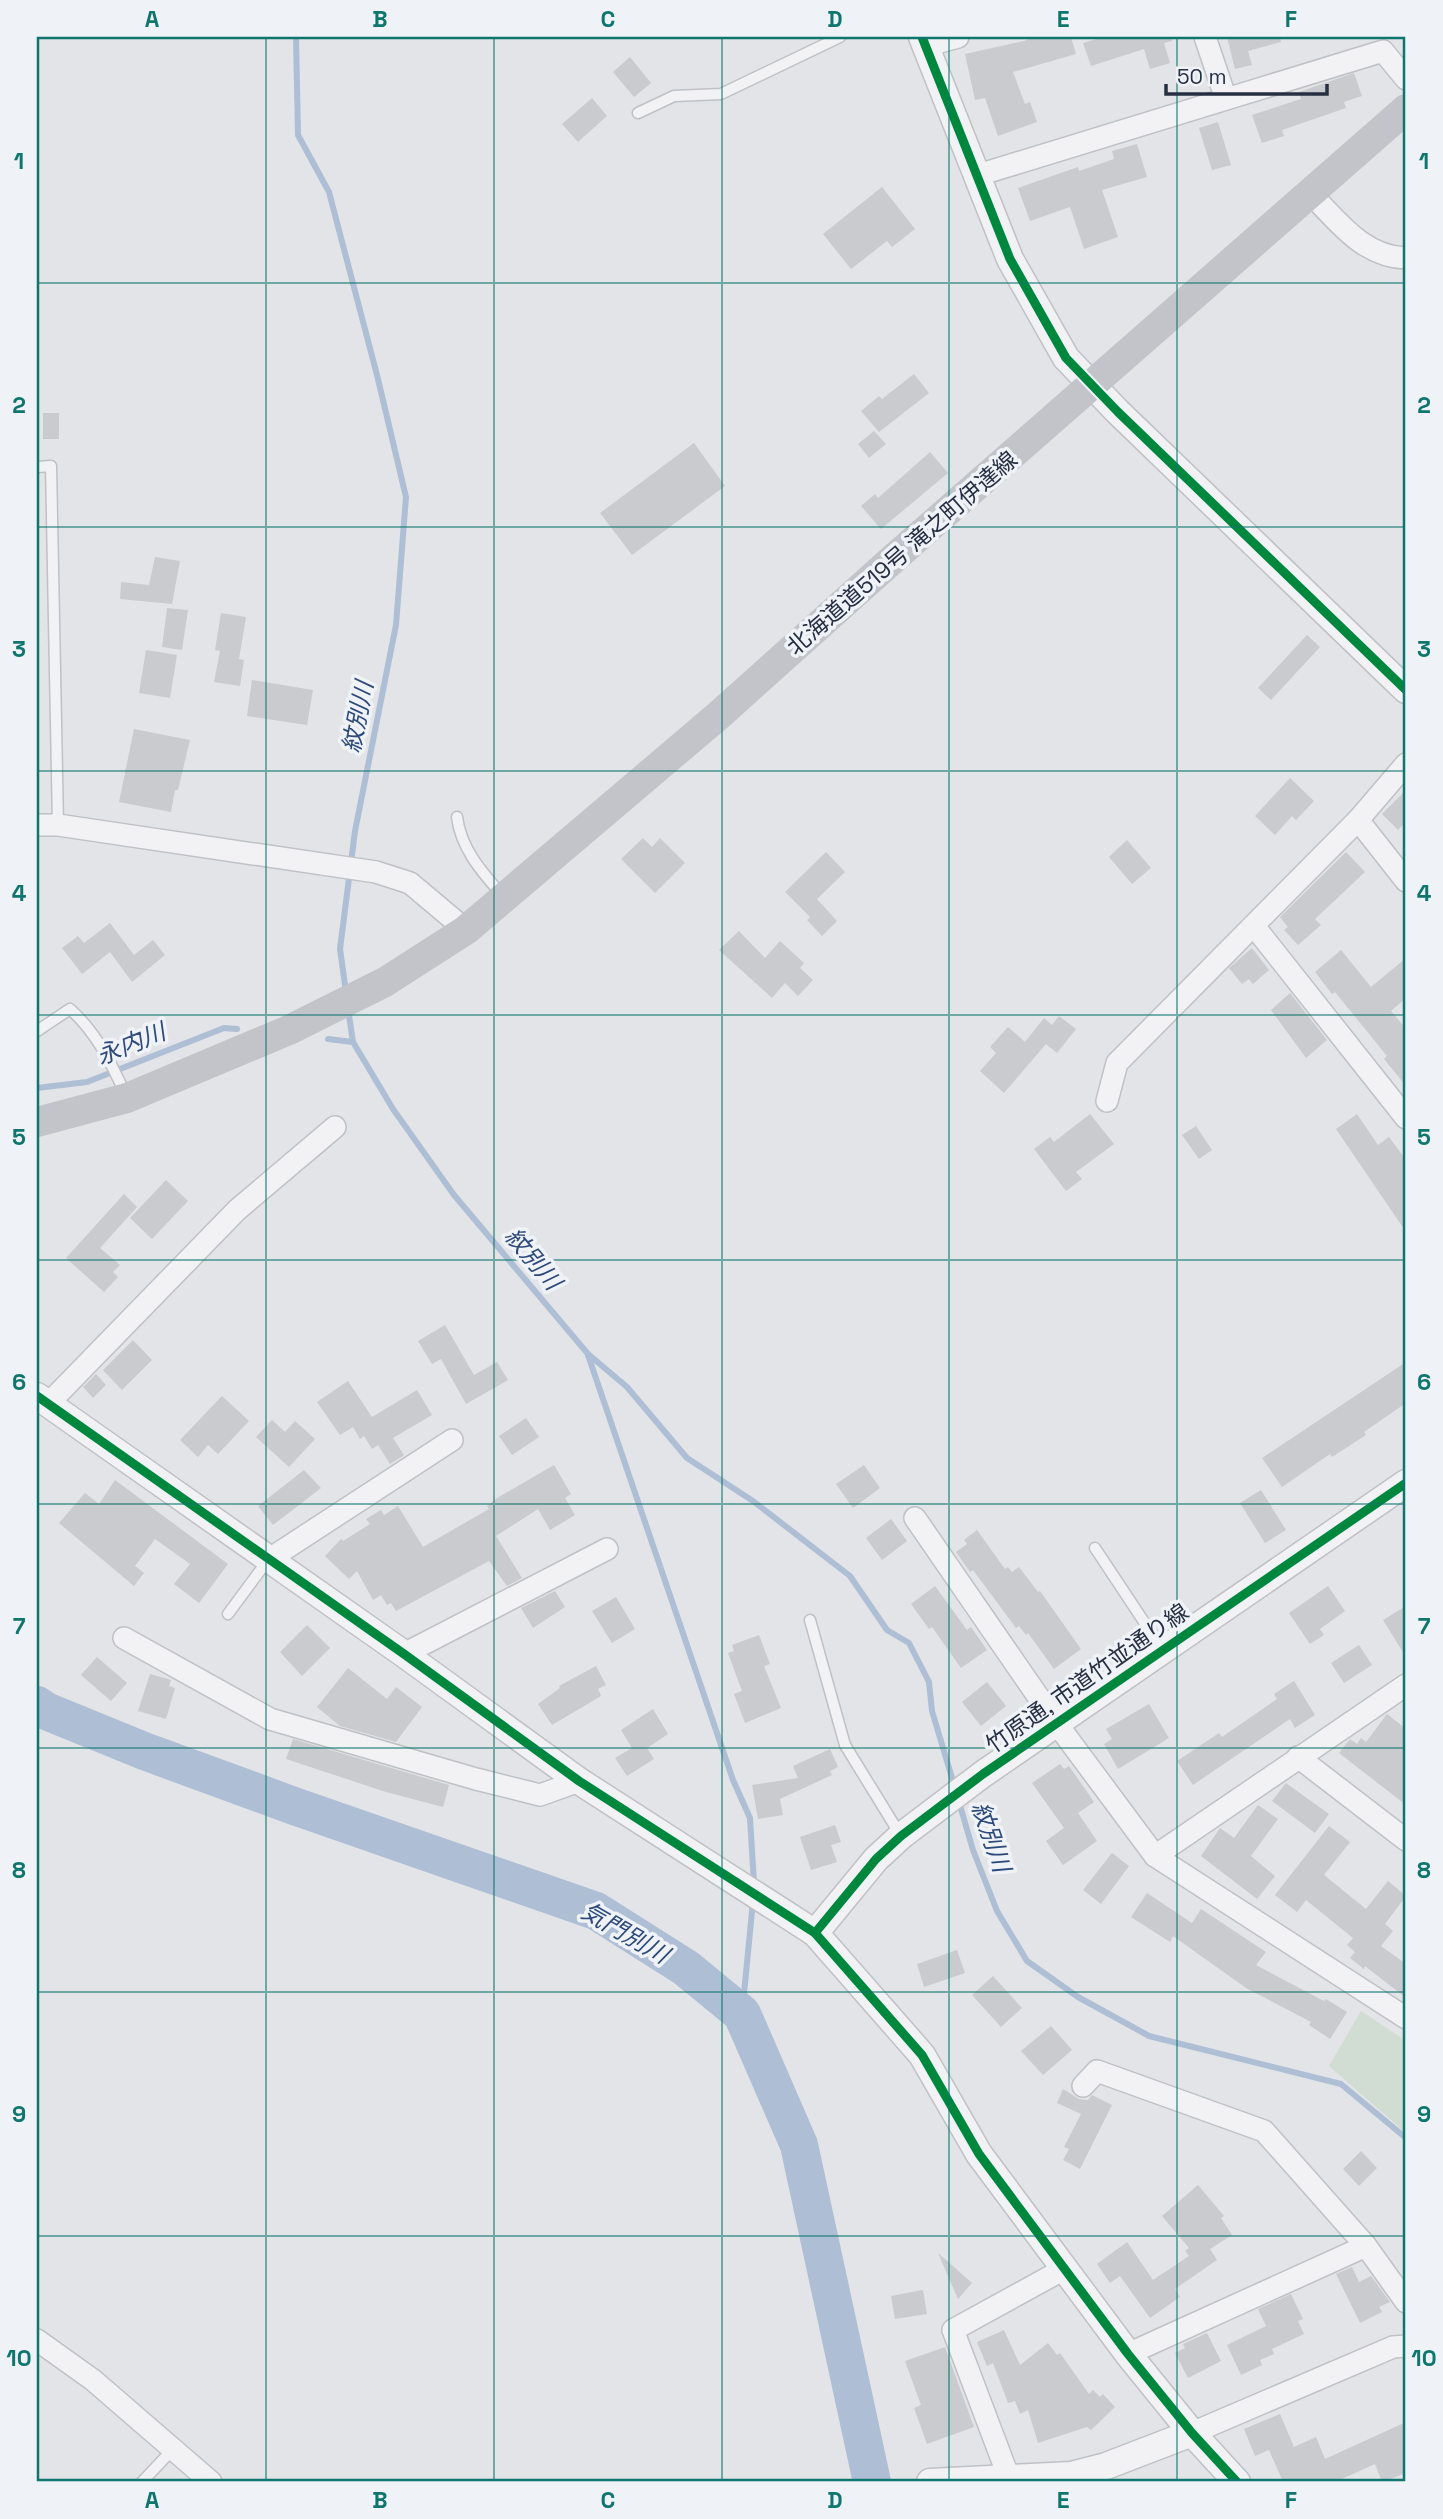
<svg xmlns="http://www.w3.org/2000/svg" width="1443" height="2519" viewBox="0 0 1443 2519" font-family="'Space Grotesk','Noto Sans JP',sans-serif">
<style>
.green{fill:#d1dcd2}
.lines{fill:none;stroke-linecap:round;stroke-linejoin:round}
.stream{stroke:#aebed5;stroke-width:6}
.river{stroke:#aebed5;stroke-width:38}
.building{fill:#c9cbcf}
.service-casing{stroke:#bfc1c5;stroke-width:13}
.minor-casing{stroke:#bfc1c5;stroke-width:24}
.tertiary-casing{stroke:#bfc1c5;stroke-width:29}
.service{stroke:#f2f2f4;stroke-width:10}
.minor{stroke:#f2f2f4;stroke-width:21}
.tertiary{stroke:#f2f2f4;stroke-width:26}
.secondary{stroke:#c3c4ca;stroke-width:30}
.cycleway-casing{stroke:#eff2f7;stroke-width:13}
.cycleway{stroke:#00873e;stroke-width:9}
.grid{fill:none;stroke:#0f766e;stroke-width:2;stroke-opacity:0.55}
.labels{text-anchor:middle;stroke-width:7;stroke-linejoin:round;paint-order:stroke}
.street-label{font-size:23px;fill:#272f43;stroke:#eff2f7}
.water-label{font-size:24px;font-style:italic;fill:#2d4a7a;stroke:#eff2f7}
.neatline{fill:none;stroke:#0f766e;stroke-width:2.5}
.grid-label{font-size:23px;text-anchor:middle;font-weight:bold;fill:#0f766e}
</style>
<rect width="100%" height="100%" fill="#e2e4e7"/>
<path class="green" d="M1361 2011 1406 2041V2133L1329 2066Z"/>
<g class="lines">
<g class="stream">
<path d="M296 37 298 135 329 192 377 375 406 497 396 625 355 831 340 949 346 992"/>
<path d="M348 1009 353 1042 393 1109 454 1195 588 1354 627 1387 687 1458 753 1501 850 1576 887 1630 909 1643 929 1682 932 1711 955 1788"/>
<path d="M328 1039 353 1042"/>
<path d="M37 1088 87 1082 224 1028 237 1029"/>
<path d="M588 1355 733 1780 750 1818 754 1883"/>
<path d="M959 1802 973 1850 997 1911 1027 1961 1078 1997 1149 2036 1341 2084 1406 2138"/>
<path d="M742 2014 753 1901"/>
</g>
<path class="river" d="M37 1705 46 1711 144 1751 294 1806 596 1911 686 1968 742 2014 799 2145 872 2482"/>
</g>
<g class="building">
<path d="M1033 37H1071L1076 54 1013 72 1025 104 1030 102 1037 122 998 136 985 98 975 100 965 54 1024 41Z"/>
<path d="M1104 37H1171L1172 41 1164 43 1170 63 1150 69 1144 49 1091 66 1083 43Z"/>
<path d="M1227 37H1280L1281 42 1248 51 1252 65 1235 69Z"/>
<path d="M630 57 651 83 634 97 613 72Z"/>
<path d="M1354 73 1362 96 1344 102 1346 108 1282 130 1284 136 1262 143 1252 115 1301 99 1299 92Z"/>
<path d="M592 98 607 116 578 142 562 124Z"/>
<path d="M1218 122 1231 165 1212 170 1199 128Z"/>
<path d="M1137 144 1147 177 1102 190 1118 237 1084 249 1070 207 1030 221 1018 188 1078 167 1079 171 1114 159 1112 151Z"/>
<path d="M882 187 915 229 892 247 887 241 851 269 823 234Z"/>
<path d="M914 374 929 393 879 432 861 411 879 396 882 399Z"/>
<rect x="43" y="413" width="16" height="26"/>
<path d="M874 431 886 444 869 458 858 444Z"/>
<path d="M694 443 725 486 632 555 600 513Z"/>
<path d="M930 452 948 473 881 529 861 506 875 494 878 498Z"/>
<path d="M155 557 180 561 172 604 120 599 121 582 149 585Z"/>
<path d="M167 608 188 610 182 650 162 647Z"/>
<path d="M221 613 246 617 239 659 244 660 240 686 214 682 220 651 215 650Z"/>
<path d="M1307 635 1320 647 1271 700 1258 688Z"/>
<path d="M146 650 177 655 170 698 139 693Z"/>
<path d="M252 680 313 690 307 725 247 716Z"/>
<path d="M134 729 190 740 178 790H175L171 812 119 802Z"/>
<path d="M1290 778 1314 801 1296 820 1292 816 1275 835 1255 816Z"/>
<path d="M1406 790V822L1398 830 1382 814Z"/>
<path d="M643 838 652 847 660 838 685 863 655 893 621 859Z"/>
<path d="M1127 840 1151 868 1132 884 1109 857Z"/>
<path d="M826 852 845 872 817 899 837 921 822 936 807 920 810 917 785 892Z"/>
<path d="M1346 852 1365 872 1315 919 1321 925 1298 945 1284 930 1288 927 1280 917Z"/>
<path d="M110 923 134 955 153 940 165 955 132 982 110 952 82 974 62 948 78 936 84 943Z"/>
<path d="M739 931 765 958 780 941 804 963 800 968 813 980 798 996 785 983 772 998 719 950Z"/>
<path d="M1252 948 1269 970 1253 984 1249 979 1242 984 1229 968Z"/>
<path d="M1341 950 1371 987 1406 958V998L1391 1011 1406 1029V1086L1384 1059 1387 1056 1335 992 1332 994 1315 972Z"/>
<path d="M1290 993 1327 1040 1306 1058 1271 1010Z"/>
<path d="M1059 1016 1076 1029 1057 1053 1046 1044 1004 1093 980 1071 996 1053 990 1047 1008 1027 1025 1042 1044 1018 1052 1025Z"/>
<path d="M1090 1114 1114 1144 1076 1172 1082 1179 1066 1191 1034 1149 1050 1137 1054 1142Z"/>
<path d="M1357 1114 1378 1145 1389 1137 1406 1160V1232L1336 1129Z"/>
<path d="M1196 1126 1212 1150 1199 1159 1182 1135Z"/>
<path d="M166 1180 188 1201 152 1239 130 1218Z"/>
<path d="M124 1194 137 1207 100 1248 120 1265 113 1272 118 1277 104 1292 66 1258Z"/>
<path d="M445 1325 474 1375 497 1362 508 1380 466 1404 441 1359 432 1364 418 1341Z"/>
<path d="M133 1340 152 1360 122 1390 103 1370Z"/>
<path d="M1406 1362V1403L1364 1432 1366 1435 1332 1457 1330 1454 1282 1487 1262 1458Z"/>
<path d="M96 1374 106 1385 93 1398 83 1387Z"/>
<path d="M348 1381 372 1417 417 1390 432 1415 393 1438 404 1455 390 1464 378 1445 372 1449 364 1436 360 1439 353 1427 340 1435 317 1402Z"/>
<path d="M222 1396 249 1421 218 1454 208 1445 198 1457 180 1440Z"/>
<path d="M526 1418 539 1437 512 1455 499 1436Z"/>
<path d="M272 1420 285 1432 295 1421 315 1439 289 1467 256 1437Z"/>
<path d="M554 1465 571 1494 565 1498 575 1515 550 1530 538 1509 496 1536 522 1578 507 1586 489 1561 396 1611 391 1603 387 1605 381 1595 373 1600 357 1571 349 1579 325 1556 341 1539 343 1541 370 1524 366 1519 381 1510 384 1515 398 1506 423 1547 489 1509 487 1506 497 1498Z"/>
<path d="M864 1465 880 1488 853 1508 836 1484Z"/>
<path d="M304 1470 321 1488 273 1525 258 1506Z"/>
<path d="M115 1480 228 1564 199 1603 174 1584 190 1564 155 1539 135 1566 144 1573 134 1586 59 1523 85 1493 99 1504Z"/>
<path d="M1261 1490 1286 1530 1265 1543 1240 1503Z"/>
<path d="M891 1519 907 1541 882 1560 866 1538Z"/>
<path d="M977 1530 1005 1569 1008 1567 1012 1572 1019 1567 1038 1592 1040 1591 1081 1649 1054 1669 1028 1633 1026 1635 1019 1626 1016 1628 973 1570 970 1572 956 1552 967 1544 964 1540Z"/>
<path d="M935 1586 967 1630 971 1627 987 1650 961 1668 932 1627 929 1629 911 1604Z"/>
<path d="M1328 1586 1345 1611 1320 1629 1324 1635 1310 1644 1289 1613Z"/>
<path d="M555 1591 565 1607 533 1628 521 1608Z"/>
<path d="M616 1597 635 1629 612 1643 592 1611Z"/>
<path d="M1406 1606V1657L1383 1620Z"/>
<path d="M307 1625 330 1648 302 1676 280 1652Z"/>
<path d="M759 1635 770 1664 764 1666 781 1708 745 1723 734 1694 742 1691 728 1653 734 1651 732 1645Z"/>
<path d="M1359 1645 1372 1665 1344 1683 1331 1663Z"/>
<path d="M97 1657 127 1683 111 1701 81 1675Z"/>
<path d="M596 1666 606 1685 598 1689 601 1696 552 1725 538 1704 560 1688 559 1686Z"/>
<path d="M348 1668 387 1699 396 1687 422 1707 396 1742 340 1726 317 1707Z"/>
<path d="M150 1674 171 1680 169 1686 175 1688 166 1719 138 1711Z"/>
<path d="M1294 1681 1315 1715 1295 1728 1290 1719 1193 1785 1177 1761 1219 1733 1222 1737 1277 1699 1274 1694Z"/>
<path d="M987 1682 1006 1706 981 1726 962 1702Z"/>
<path d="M1149 1704 1169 1738 1118 1769 1104 1744 1112 1739 1106 1729Z"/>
<path d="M653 1709 668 1734 647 1748 654 1759 627 1776 615 1758 632 1748 621 1730Z"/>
<path d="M1387 1714 1406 1729V1805L1339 1753 1350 1739 1357 1744 1361 1738 1366 1742Z"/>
<path d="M293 1739 449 1785 443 1807 386 1792 286 1759Z"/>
<path d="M830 1749 838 1767 830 1771 832 1775 780 1799 783 1815 758 1819 752 1785 798 1778 793 1766Z"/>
<path d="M1060 1764 1064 1769 1069 1766 1094 1802 1078 1813 1097 1841 1063 1865 1046 1841 1064 1828 1032 1783Z"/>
<path d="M1286 1783 1329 1814 1315 1833 1272 1801Z"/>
<path d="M1258 1805 1278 1819 1251 1856 1275 1876 1257 1899 1201 1856 1220 1828 1234 1838Z"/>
<path d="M835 1825 841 1842 831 1845 837 1862 811 1870 800 1837Z"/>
<path d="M1329 1826 1350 1842 1324 1875 1366 1909 1388 1881 1406 1896 1385 1924 1393 1931 1381 1946 1406 1964V1998L1365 1966 1364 1969 1350 1958 1355 1952 1347 1945 1353 1938 1306 1900 1297 1912 1275 1895Z"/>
<path d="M1112 1853 1129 1866 1101 1904 1083 1890Z"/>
<path d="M1147 1893 1192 1923 1201 1909 1266 1952 1256 1965 1324 2001 1326 1999 1347 2012 1330 2039 1309 2025 1311 2022 1246 1988 1173 1936 1170 1942 1131 1917Z"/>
<path d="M957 1950 965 1973 924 1987 917 1964Z"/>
<path d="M993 1976 1022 2008 1001 2027 972 1995Z"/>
<path d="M1051 2026 1072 2050 1043 2075 1021 2051Z"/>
<path d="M1063 2089 1079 2099 1088 2100 1092 2095 1112 2105 1080 2169 1063 2160 1069 2149 1064 2147 1081 2114 1057 2103Z"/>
<path d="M1361 2151 1377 2168 1359 2186 1343 2169Z"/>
<path d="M1198 2185 1224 2216 1221 2218 1232 2235 1210 2249 1217 2260 1175 2289 1180 2297 1150 2318 1120 2276 1110 2283 1097 2264 1127 2242 1153 2280 1189 2256 1185 2251 1189 2248 1162 2216Z"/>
<path d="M938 2253 972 2283 958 2299Z"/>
<path d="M1352 2267 1359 2282 1371 2276 1390 2302 1379 2307 1382 2312 1360 2323 1336 2274Z"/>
<path d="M923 2290 927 2314 895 2319 891 2296Z"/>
<path d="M1291 2294 1303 2319 1298 2321 1304 2334 1272 2349 1274 2354 1260 2360 1262 2365 1241 2375 1227 2345 1266 2326 1258 2309Z"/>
<path d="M1004 2330 1020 2365 1048 2343 1057 2355 1060 2353 1089 2394 1093 2390 1100 2397 1103 2394 1115 2407 1091 2430 1087 2427 1038 2443 1028 2410 1020 2414 1015 2401 1008 2403 993 2363 987 2366 977 2342Z"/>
<path d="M1207 2333 1221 2361 1188 2378 1175 2353 1185 2348 1183 2344Z"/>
<path d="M945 2347 974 2427 927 2444 914 2408 921 2405 905 2361Z"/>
<path d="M1280 2414 1294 2447 1316 2437 1325 2459 1406 2422V2473L1382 2482 1375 2464 1335 2482H1283L1269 2450 1255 2456 1244 2429Z"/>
</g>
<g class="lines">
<defs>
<g id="service">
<path d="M638 113 674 96 721 94 840 37"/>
<path d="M37 467 51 466 58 825"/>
<path d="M457 817C461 849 482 872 502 895"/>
<path d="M37 1031 70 1009C96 1032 112 1064 126 1096"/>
<path d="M1095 1548 1162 1649"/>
<path d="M228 1614 268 1560"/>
<path d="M810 1620 845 1745 901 1836"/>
<path d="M142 2482 174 2448"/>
</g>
<g id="minor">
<path d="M1205 37 1226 99"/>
<path d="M925 46 958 37"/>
<path d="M975 176 1383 51 1406 79"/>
<path d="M1311 194C1338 222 1364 257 1406 258"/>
<path d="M1358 820 1406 881"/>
<path d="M37 825H58L376 872 410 883 466 930"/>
<path d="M1254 926 1406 1118"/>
<path d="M1107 1101 1117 1063 1358 820 1406 764"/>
<path d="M48 1404 237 1210 335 1127"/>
<path d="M915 1518 1057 1724 1155 1856 1406 2018"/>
<path d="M268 1560 452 1440"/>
<path d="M124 1638 270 1719 476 1779 540 1795 579 1781"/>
<path d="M404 1654 607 1549"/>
<path d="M1298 1757 1406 1840"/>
<path d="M1155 1856 1406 1685"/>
<path d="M1083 2086 1097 2071 1264 2131 1366 2246 1406 2302"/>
<path d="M37 2340 93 2380 211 2482"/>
<path d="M1128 2354 1366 2246"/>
<path d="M1192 2433 1393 2347 1406 2346"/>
<path d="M1009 2478 953 2330 1064 2269"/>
</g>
<g id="tertiary">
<path d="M922 37 1010 259 1066 358 1118 412 1406 690"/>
<path d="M37 1396 404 1654 579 1781 815 1933 922 2055 979 2154 1128 2354 1192 2433 1237 2482"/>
<path d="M815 1933 876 1859 901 1836 983 1774 1406 1483"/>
<path d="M930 2482 1071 2475 1106 2466 1192 2433"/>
</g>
</defs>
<use href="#service" class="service-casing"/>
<use href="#minor" class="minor-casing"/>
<use href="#tertiary" class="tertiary-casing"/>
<use href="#service" class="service"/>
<use href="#minor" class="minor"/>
<use href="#tertiary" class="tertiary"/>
<path class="secondary" d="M37 1122 127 1098 289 1030 385 982 466 930 719 715 893 559 1406 109"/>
<defs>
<g id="cycleway">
<path d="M922 37 1010 259 1066 358 1118 412 1406 690"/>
<path d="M37 1396 404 1654 579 1781 815 1933 922 2055 979 2154 1128 2354 1192 2433 1237 2482"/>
<path d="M815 1933 876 1859 901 1836 983 1774 1406 1483"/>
</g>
</defs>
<use href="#cycleway" class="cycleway-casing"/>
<use href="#cycleway" class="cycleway"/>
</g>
<path class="grid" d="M266 37V2482M494 37V2482M722 37V2482M949 37V2482M1177 37V2482M37 283H1406M37 527H1406M37 771H1406M37 1015H1406M37 1260H1406M37 1504H1406M37 1748H1406M37 1992H1406M37 2236H1406"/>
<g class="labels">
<g class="street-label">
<text transform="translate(902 553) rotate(-41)" y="8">北海道道519号 滝之町伊達線</text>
<text transform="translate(1087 1678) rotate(-35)" y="8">竹原通, 市道竹並通り線</text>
</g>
<g class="water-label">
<text transform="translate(358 717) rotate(-79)" y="8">紋別川</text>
<text transform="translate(131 1044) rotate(-22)" y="8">永内川</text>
<text transform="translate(533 1259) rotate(50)" y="8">紋別川</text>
<text transform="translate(991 1837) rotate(71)" y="8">紋別川</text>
<text transform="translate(625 1933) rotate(30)" y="8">気門別川</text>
</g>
</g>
<rect width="1443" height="2519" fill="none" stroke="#eff2f7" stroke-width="77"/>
<path d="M1166 84v10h161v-10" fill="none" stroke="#272f43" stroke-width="3.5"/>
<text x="1177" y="84" font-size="21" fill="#272f43" stroke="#eff2f7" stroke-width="5" paint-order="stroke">50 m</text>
<rect x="38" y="38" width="1366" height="2442" class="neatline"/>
<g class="grid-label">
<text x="152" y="27">A</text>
<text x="380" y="27">B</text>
<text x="608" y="27">C</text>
<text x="835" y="27">D</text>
<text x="1063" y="27">E</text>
<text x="1291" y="27">F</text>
<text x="19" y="169">1</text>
<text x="1424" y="169">1</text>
<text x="19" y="413">2</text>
<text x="1424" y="413">2</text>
<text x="19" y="657">3</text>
<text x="1424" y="657">3</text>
<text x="19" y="901">4</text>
<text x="1424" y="901">4</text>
<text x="19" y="1145">5</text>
<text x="1424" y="1145">5</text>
<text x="19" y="1390">6</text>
<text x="1424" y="1390">6</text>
<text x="19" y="1634">7</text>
<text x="1424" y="1634">7</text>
<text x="19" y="1878">8</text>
<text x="1424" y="1878">8</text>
<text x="19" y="2122">9</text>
<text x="1424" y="2122">9</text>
<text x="19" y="2366">10</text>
<text x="1424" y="2366">10</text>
<text x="152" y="2508">A</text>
<text x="380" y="2508">B</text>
<text x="608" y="2508">C</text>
<text x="835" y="2508">D</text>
<text x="1063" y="2508">E</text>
<text x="1291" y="2508">F</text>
</g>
</svg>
